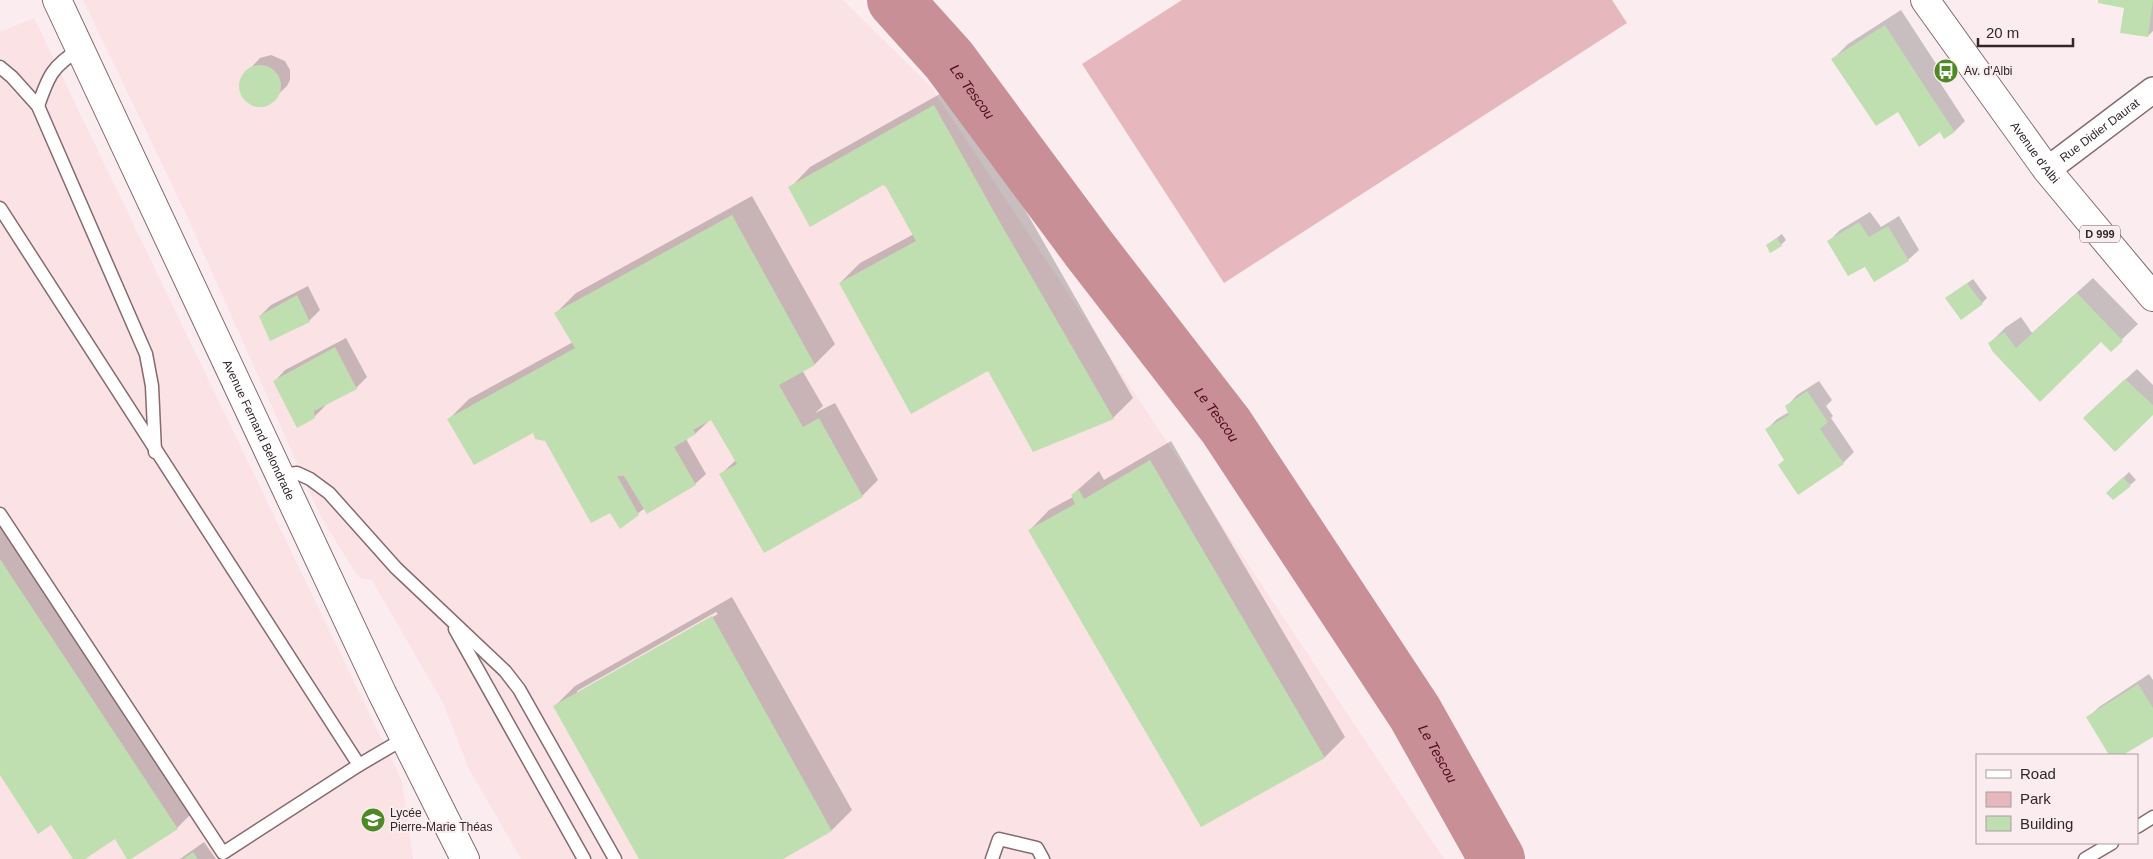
<svg xmlns="http://www.w3.org/2000/svg" width="2153" height="859" viewBox="0 0 2153 859" font-family="Arial,sans-serif">
<style>
.built{fill:#fbe2e4}
.green{fill:#e6b7bd}
.shadow{fill:#0003;fill-rule:evenodd}
.lines{fill:none;stroke-linecap:round;stroke-linejoin:round}
.river{stroke:#c98f97;stroke-width:56}
.building{fill:#bfdfb0}
.service-casing{stroke:#866a6d;stroke-width:15}
.minor-casing{stroke:#866a6d;stroke-width:28}
.tertiary-casing{stroke:#866a6d;stroke-width:30}
.primary-casing{stroke:#866a6d;stroke-width:30}
.service{stroke:#fff;stroke-width:12}
.minor{stroke:#fff;stroke-width:25}
.tertiary{stroke:#fff;stroke-width:28}
.primary{stroke:#fff;stroke-width:28}
.labels{text-anchor:middle;stroke-width:4;stroke-linejoin:round;paint-order:stroke}
.shield{fill:#fbedef;stroke:#6e6264;stroke-width:1}
.shield-label{font-size:11px;font-weight:bold;fill:#322628}
.poi-label{font-size:12px;fill:#322628;stroke:#fbedef;text-anchor:start}
.street-label{font-size:12px;fill:#322628;stroke:#fbedef}
.water-label{font-size:14px;font-style:italic;fill:#50091e;stroke:#fbedef}
</style>
<rect width="100%" height="100%" fill="#fbedef"/>
<g class="built">
<path d="M83 0H843L931 87 1444 859H521L469 769 443 703 372 580 360 578 354 571 321 517 186 214Z"/>
<path d="M34 18 402 781 413 859H0V32Z"/>
</g>
<path class="green" d="M1182 0H1612L1627 23 1224 283 1082 64Z"/>
<g class="shadow">
<path d="M2099 0H2153V31L2148 36 2125 7Z"/>
<path d="M1901 10 1944 76 1939 81 1965 121 1955 131H1940L1900 112 1832 60 1848 44Z"/>
<path d="M271 55 285 61 290 70V80L287 86 268 104 252 103 243 95 240 85 249 70 260 58Z"/>
<path d="M954 86 1133 398 1113 418 989 369 840 283 860 263 914 234 887 186 883 184 790 188 810 167Z"/>
<path d="M752 196 835 344 815 364 802 370 823 406 815 413 835 403 878 480 862 496 764 551 721 474 736 460 712 418 696 433 686 439 706 474 695 484 645 508 620 527 611 512 546 440 534 431 449 419 469 399 573 342 556 313 576 293Z"/>
<path d="M1870 212 1881 227 1899 216 1919 250 1908 260 1865 266 1829 241 1840 230Z"/>
<path d="M1782 234 1786 240 1781 245H1767Z"/>
<path d="M2093 278 2138 324 2111 350 2101 340 2040 400 1990 343 2006 327 2021 317 2032 333Z"/>
<path d="M1973 279 1987 298 1982 303 1947 298Z"/>
<path d="M308 286 320 310 309 321 260 316 271 305Z"/>
<path d="M346 338 367 377 356 388 325 404V406L314 417 275 381 285 370Z"/>
<path d="M2137 369 2153 385V413L2095 407Z"/>
<path d="M1819 381 1832 400 1826 406 1833 416 1831 418 1854 452 1843 463 1785 459 1766 430 1777 419 1789 412 1787 406 1797 395Z"/>
<path d="M1171 441 1345 737 1325 757 1202 826 1029 531 1049 510 1073 497 1072 495 1099 471 1104 480Z"/>
<path d="M2129 472 2136 480 2113 499 2108 493Z"/>
<path d="M0 509 197 808 177 828 115 838 82 859H75L52 824 0 773Z"/>
<path d="M732 597 852 810 832 830 780 859H641L555 706 575 686ZM716 612 718 614 577 694V691Z"/>
<path d="M2149 674 2153 680V735L2121 755H2111L2088 718 2099 707Z"/>
<path d="M204 842 216 859H180Z"/>
</g>
<g class="lines">
<path class="river" id="s1" d="M895 0 949 60 1089 249 1226 426 1415 713 1497 859"/>
</g>
<g class="building">
<path d="M2098 0H2153L2148 37 2120 33 2124 8 2098 3Z"/>
<path d="M1885 25 1929 93 1955 132 1944 139 1940 132 1919 147 1898 112 1876 126 1831 59Z"/>
<circle cx="260" cy="86" r="21"/>
<path d="M934 105 998 219 1114 419 1033 452 988 371 911 414 839 283 916 241 886 187 883 185 810 227 788 187Z"/>
<path d="M732 215 815 365 779 385 803 427 819 418 863 497 764 553 719 474 737 464 711 420 693 430 696 434 674 447 696 485 647 514 624 476H617L639 515 620 529 610 513 591 523 545 441 535 439 533 433 474 465 447 419 575 348 554 313Z"/>
<path d="M1859 222 1869 237 1888 226 1909 261 1874 282 1865 267 1848 276 1827 241Z"/>
<path d="M1777 238 1782 246 1770 253 1766 245Z"/>
<path d="M1967 283 1983 304 1961 320 1945 298Z"/>
<path d="M2077 293 2123 341 2111 352 2101 342 2040 402 1993 352 1988 343 2004 332 2016 348Z"/>
<path d="M297 295 310 322 270 341 259 316Z"/>
<path d="M335 347 357 389 314 411 315 418 297 428 273 381Z"/>
<path d="M2125 379 2153 405V415L2115 452 2083 418Z"/>
<path d="M1807 391 1828 422 1820 429 1844 464 1798 495 1778 465 1784 460 1765 429 1789 415 1785 406Z"/>
<path d="M1150 460 1325 758 1201 827 1028 530 1075 504 1071 495 1079 490 1084 499Z"/>
<path d="M2123 477 2131 486 2113 500 2106 493Z"/>
<path d="M0 559 178 829 131 859H127L115 839 85 859H73L51 825 38 834 0 775Z"/>
<path d="M712 616 832 831 783 859H639L553 706Z"/>
<path d="M2138 684 2153 708V737L2123 755H2109L2086 717Z"/>
<path d="M193 852 198 859H183Z"/>
</g>
<g class="lines">
<defs>
<g id="service">
<path d="M0 67 12 77 38 106 146 354 152 386 155 452"/>
<path d="M38 106C48 77 52 66 80 49"/>
<path d="M0 208 359 765 223 853 0 514"/>
<path d="M280 475 297 473 310 479 329 493 396 568 505 671 519 689 615 859"/>
<path d="M455 629 584 859"/>
<path d="M359 765 405 738"/>
<path d="M2137 827 2153 817"/>
<path d="M992 859 999 839 1037 848 1043 859"/>
<path d="M2085 859 2112 843"/>
</g>
<g id="minor">
<path id="s2" d="M2047 170 2153 90"/>
</g>
<g id="tertiary">
<path id="s3" d="M57 0 382 693 465 859"/>
</g>
<g id="primary">
<path id="s4" d="M1925 0 2047 170 2153 297"/>
</g>
</defs>
<use href="#service" class="service-casing"/>
<use href="#minor" class="minor-casing"/>
<use href="#tertiary" class="tertiary-casing"/>
<use href="#primary" class="primary-casing"/>
<use href="#service" class="service"/>
<use href="#minor" class="minor"/>
<use href="#tertiary" class="tertiary"/>
<use href="#primary" class="primary"/>
</g>
<defs>
<symbol id="bus-disc" viewBox="-11 -11 22 22"><circle r="9.5" fill="#4e8926" stroke="#fbedef"/><path d="M-5-6H5V4H4V6H2V4H-2V6H-4V4H-5ZM-3.5-4V0h7V-4ZM-3.5 1.2v1.5H-2V1.2ZM2 1.2v1.5H3.5V1.2Z" fill="#fff"/></symbol>
<symbol id="school-disc" viewBox="-11 -11 22 22"><circle r="9.5" fill="#4e8926" stroke="#fbedef"/><path d="M0-5L7-2L0 1L-7-2ZM-4 1L0 2.5L4 1V4Q0 6-4 4Z" fill="#fff"/></symbol>
</defs>
<g fill-rule="evenodd">
<use href="#bus-disc" x="1932" y="57" width="28" height="28"/>
<use href="#school-disc" x="359" y="806" width="28" height="28"/>
</g>
<g class="labels">
<rect class="shield" x="2080" y="225.5" width="40" height="17" rx="4"/>
<g class="shield-label">
<text x="2100" y="238">D 999</text>
</g>
<g class="poi-label">
<text x="1964" y="75">Av. d'Albi</text>
<text x="390" y="817">Lycée<tspan x="390" dy="14">Pierre-Marie Théas</tspan></text>
</g>
<g class="street-label">
<text dy="4" stroke="none"><textPath href="#s2" startOffset="66">Rue Didier Daurat</textPath></text>
<text dy="4" stroke="none"><textPath href="#s4" startOffset="188">Avenue d'Albi</textPath></text>
<text dy="4" stroke="none"><textPath href="#s3" startOffset="475">Avenue Fernand Belondrade</textPath></text>
</g>
<g class="water-label">
<text dy="5" stroke="none"><textPath href="#s1" startOffset="120">Le Tescou</textPath></text>
<text dy="5" stroke="none"><textPath href="#s1" startOffset="525">Le Tescou</textPath></text>
<text dy="5" stroke="none"><textPath href="#s1" startOffset="930">Le Tescou</textPath></text>
</g>
</g>
<rect x="1976" y="754" width="162" height="90" fill="#fbedef" stroke="#ab9d9f"/>
<rect x="1986" y="770" width="25" height="8" fill="#ffffff" stroke="#ab9d9f"/>
<text x="2020" y="779" font-size="15" fill="#322628">Road</text>
<rect x="1986" y="792" width="25" height="15" fill="#e6b7bd" stroke="#ab9d9f"/>
<text x="2020" y="804" font-size="15" fill="#322628">Park</text>
<rect x="1986" y="816" width="25" height="15" fill="#bfdfb0" stroke="#ab9d9f"/>
<text x="2020" y="829" font-size="15" fill="#322628">Building</text>
<path d="M1978 38v8h95v-8" fill="none" stroke="#322628" stroke-width="2.5"/>
<text x="1986" y="38" font-size="15" fill="#322628" stroke="#fbedef" stroke-width="4" paint-order="stroke">20 m</text>
</svg>
